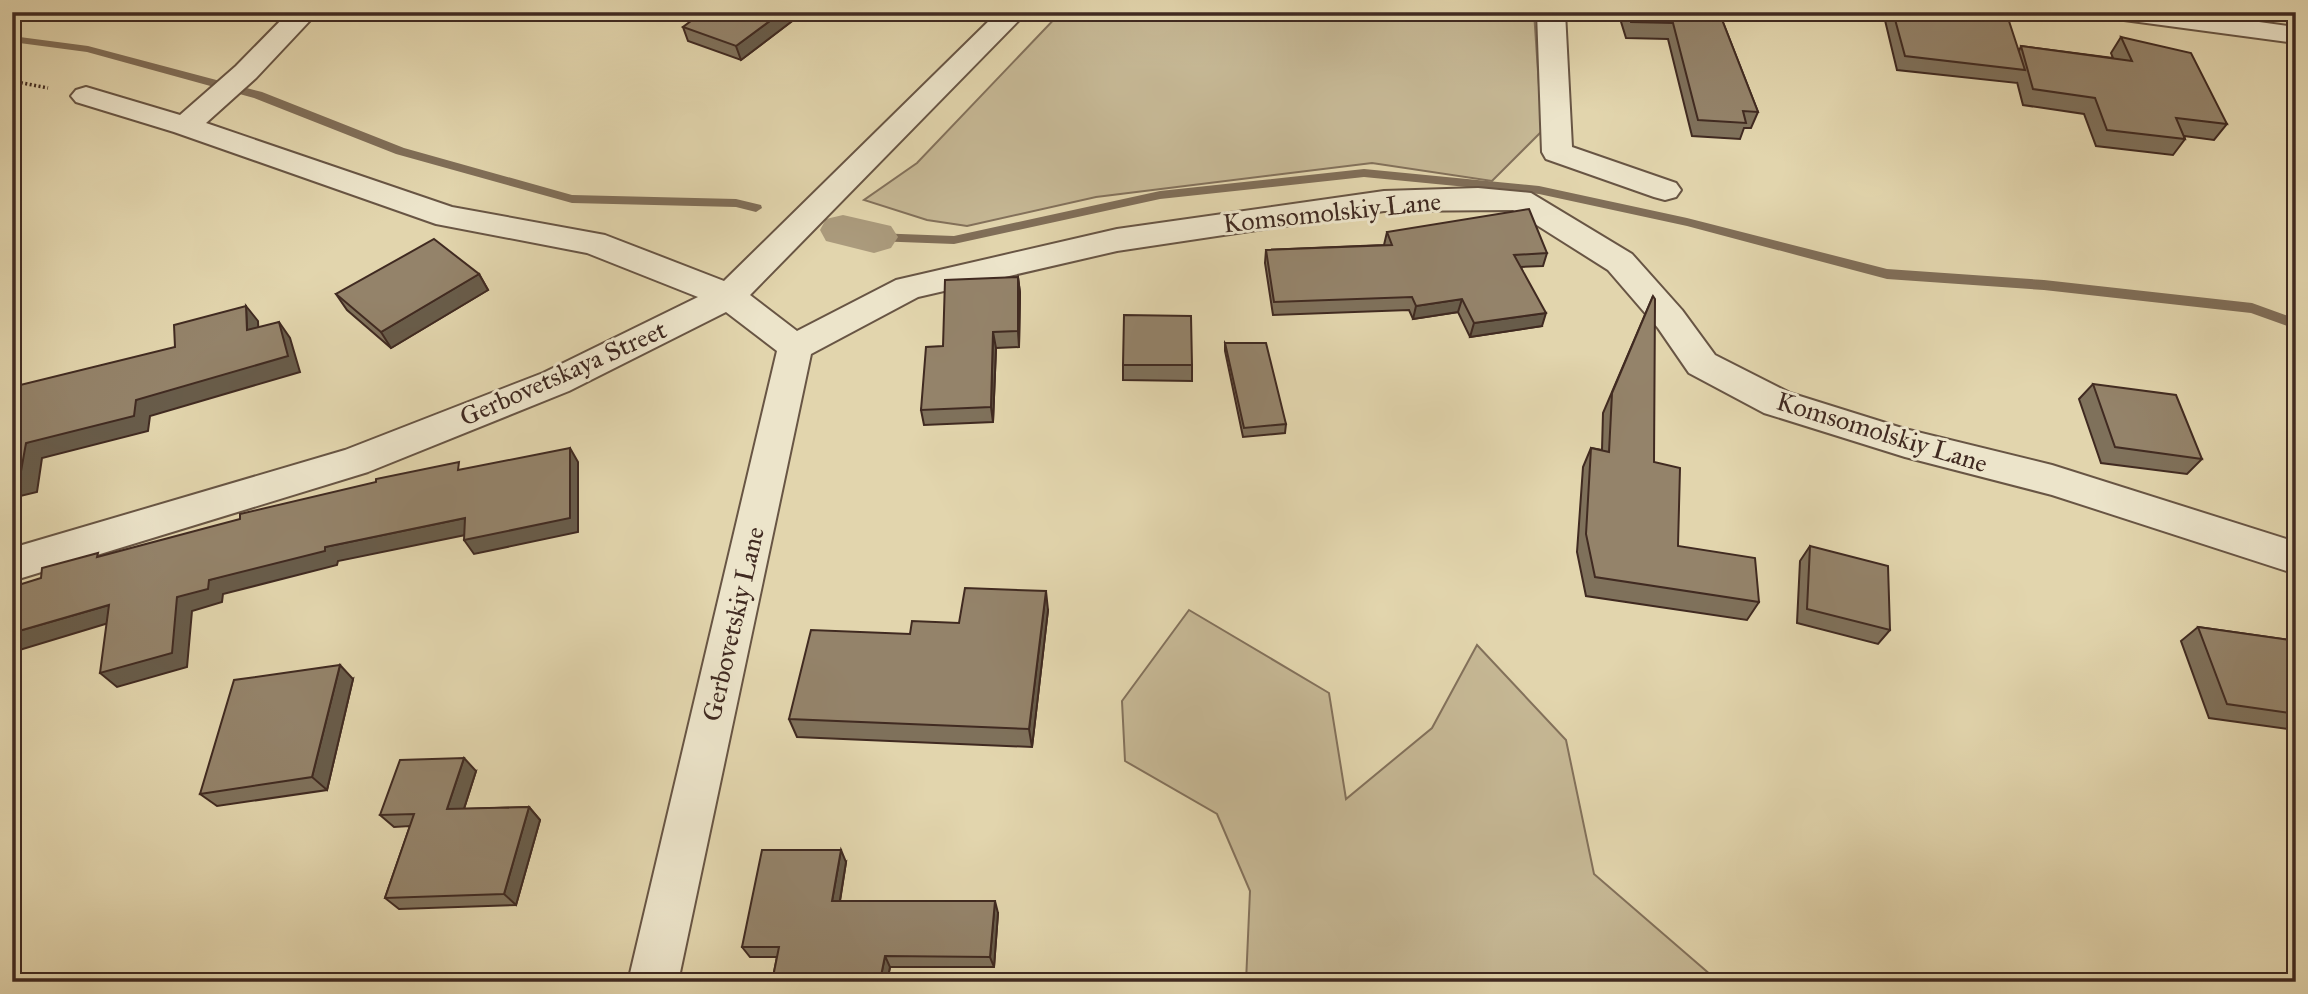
<svg xmlns="http://www.w3.org/2000/svg" width="2308" height="994" viewBox="0 0 2308 994" font-family="'IM FELL Great Primer',serif">
<style>
.green{fill:#c6b895;stroke:#83715b;stroke-width:2}
.lines{fill:none;stroke-linecap:round;stroke-linejoin:round}
.stream{fill:#806e58;fill-rule:evenodd}
.canal{fill:#ab9b7d;fill-rule:evenodd}
.minor-casing{stroke:#685544;stroke-width:4}
.path{stroke:#402a21;stroke-width:3.5;stroke-dasharray:2 2.5;stroke-linecap:butt}
.minor{fill:#ece4ca;fill-rule:evenodd}
.wall{fill:#7f715b;stroke:#402a21;stroke-width:2}
.shaded-wall{fill:#685c4a;stroke:#402a21;stroke-width:2}
.building{fill:#94836a;stroke:#402a21;stroke-width:2}
.labels{text-anchor:middle;stroke-width:6;stroke-linejoin:round;paint-order:stroke}
.street-label{font-size:26px;fill:#402a21;stroke:#ece4ca}
</style>
<rect width="100%" height="100%" fill="#e2d5ad"/>
<filter id="stains"><feTurbulence type="fractalNoise" baseFrequency=".00286" numOctaves="4"/><feColorMatrix values="0 0 0 0 .2 0 0 0 0 .09 0 0 0 0 .02 0 0 0 .5 -.17"/></filter>
<radialGradient id="worn" r=".72"><stop offset=".6" stop-color="#630" stop-opacity="0"/><stop offset="1" stop-color="#630" stop-opacity=".3"/></radialGradient>
<g class="green">
<path d="M1061 12H1534L1542 131 1492 181 1372 163 1096 197 967 226 927 220 864 200 917 163Z"/>
<path d="M1189 610 1329 693 1346 799 1432 728 1477 645 1566 740 1594 874 1719 982H1246L1250 891 1217 814 1125 761 1122 701Z"/>
</g>
<g class="lines">
<g class="stream">
<path d="M12 36 88 46 262 92 404 148 572 195 736 199 761 205 762 208 756 212 736 207 572 203 396 154 254 98 87 52 12 42Z"/>
<path d="M1364 169 1539 186 1687 218 1887 269 2044 280 2252 303 2296 319V329L2251 313 2044 290 1887 279 1687 226 1539 194 1364 177 1160 199 954 244 874 241 867 237 874 233 954 236 1160 191Z"/>
</g>
<path class="canal" d="M843 215 891 226 898 237 891 248 874 253 826 241 820 230 826 219Z"/>
<defs>
<g id="minor">
<path d="M289 12H318L256 78 206 123 452 207 605 235 724 281 998 12H1027L750 295 797 331 896 280 1117 229 1384 191 1478 188 1531 193 1632 254 1682 310 1715 355 1790 393 1905 429 2052 465 2296 542V574L2052 495 1905 457 1764 413 1689 373 1658 328 1608 270 1513 210 1384 211 1117 251 918 297 811 354 678 982H628L777 351 726 312 569 391 368 472 12 581V548L345 450 543 373 698 297 587 253 436 224 174 132 76 102 71 96 76 90 86 87 180 115 236 66Z"/>
<path d="M1537 12H1565L1572 147 1676 183 1681 190 1676 197 1665 200 1654 197 1546 159 1542 152Z"/>
<path d="M2111 12H2187L2296 27V43L2124 20 2114 18Z"/>
</g>
</defs>
<use href="#minor" class="minor-casing"/>
<path class="path" d="M12 81 48 88"/>
<use href="#minor" class="minor"/>
</g>
<g class="wall">
<path d="M804 12 741 60 688 41 683 27Z"/>
<path d="M1618 12H1719L1758 112 1751 128H1744L1740 139 1692 136 1668 39 1626 38Z"/>
<path d="M1883 12H1995L2019 51 2021 46 2113 58 2111 53 2121 37 2227 124 2214 140 2184 136 2185 139 2173 155 2096 146 2084 114 2023 105 2017 82V83L1897 70Z"/>
<path d="M2292 12H2296V25L2293 24Z"/>
<path d="M1387 232 1547 253 1543 266 1521 267 1542 326 1470 337 1458 312 1413 319 1409 310 1273 315 1265 263 1266 250 1384 245Z"/>
<path d="M479 274 488 290 391 348 347 310 336 294Z"/>
<path d="M1018 277 1020 293 1019 347 996 348 993 422 924 425 921 410 943 346Z"/>
<path d="M1653 296 1654 462 1678 546 1759 602 1747 620 1586 596 1577 552 1583 467 1591 448 1602 450 1603 413Z"/>
<path d="M1225 343 1286 424 1285 433 1243 437 1225 351Z"/>
<path d="M1123 365H1192V381L1123 380Z"/>
<path d="M2093 384 2202 459 2187 474 2101 463 2079 399Z"/>
<path d="M1810 546 1890 630 1878 644 1797 623 1800 561Z"/>
<path d="M1048 610 1032 747 797 737 789 719 910 634 959 623Z"/>
<path d="M2198 627 2296 641V730L2209 718 2181 641Z"/>
<path d="M353 679 327 790 217 806 200 794Z"/>
<path d="M476 771 464 809 529 807 540 820 516 905 399 909 385 898 410 826 394 827 380 815Z"/>
<path d="M846 862 840 901 998 913 994 967H890L887 982H772L777 957H750L742 947Z"/>
</g>
<g class="shaded-wall">
<path d="M782 12H804L741 60 736 46Z"/>
<path d="M479 274 488 290 391 348 381 332Z"/>
<path d="M1018 277 1020 293 1019 347 1018 331Z"/>
<path d="M1462 299 1458 312 1413 319 1416 306Z"/>
<path d="M246 306 258 321 259 346 247 330Z"/>
<path d="M1546 313 1542 326 1470 337 1474 323Z"/>
<path d="M279 322 290 338 300 372 150 416 148 431 42 458 37 492 12 498V479L26 443 136 400Z"/>
<path d="M993 332 996 348 993 422 991 407Z"/>
<path d="M570 448 578 462V532L474 554 464 540Z"/>
<path d="M465 518 475 533 338 561 337 565 223 594 222 602 192 611 187 667 117 687 100 673 177 597 209 580 325 547Z"/>
<path d="M1046 591 1048 610 1032 747 1029 729Z"/>
<path d="M109 605 125 618 16 651 12 683V633Z"/>
<path d="M340 665 353 679 327 790 312 777Z"/>
<path d="M464 758 476 771 460 821 447 809Z"/>
<path d="M529 807 540 820 516 905 504 894Z"/>
<path d="M841 850 846 862 838 912 832 901Z"/>
<path d="M995 901 998 913 994 967 990 957Z"/>
<path d="M885 956 890 967 887 982H885L881 976Z"/>
</g>
<g class="building">
<path d="M703 12H782L736 46 683 27Z"/>
<path d="M1628 12H1719L1758 112 1743 111 1746 123 1698 120 1673 23 1631 22Z"/>
<path d="M1893 12H1995L2007 15 2025 70 1905 56Z"/>
<path d="M2121 37 2191 53 2227 124 2176 118 2185 139 2107 130 2095 98 2033 89 2021 46 2132 61Z"/>
<path d="M1529 209 1547 253 1514 255 1546 313 1474 323 1462 299 1416 306 1412 297 1274 302 1266 250 1392 245 1387 232Z"/>
<path d="M434 239 479 274 381 332 336 294Z"/>
<path d="M1018 277V331L993 332 991 407 921 410 926 347 943 346 945 280Z"/>
<path d="M1653 296 1655 299 1654 462 1680 468 1678 546 1755 558 1759 602 1595 577 1586 534 1591 448 1609 452 1612 393Z"/>
<path d="M246 306 247 330 279 322 288 356 136 400 134 416 26 443 20 477 12 479V387L175 347 174 325Z"/>
<path d="M1124 315 1191 316 1192 365H1123Z"/>
<path d="M1225 343H1266L1286 424 1244 428Z"/>
<path d="M2093 384 2176 395 2202 459 2115 447Z"/>
<path d="M570 448V518L464 540 465 518 325 547V551L209 580 208 589 177 597 172 653 100 673 109 605 12 633V587L41 578 42 568 98 553 97 557 240 519V514L376 482V479L459 462 458 470Z"/>
<path d="M1810 546 1888 566 1890 630 1807 609Z"/>
<path d="M965 588 1046 591 1029 729 789 719 811 630 910 634 912 621 959 623Z"/>
<path d="M2198 627 2296 641V714L2227 704Z"/>
<path d="M340 665 312 777 200 794 234 680Z"/>
<path d="M464 758 447 809 529 807 504 894 385 898 414 814 380 815 400 760Z"/>
<path d="M762 850H841L832 901H995L990 957 885 956 881 976H864L863 982H772L779 947H742Z"/>
</g>
<g class="labels">
<g class="street-label">
<text transform="translate(1332 212) rotate(-6)" y="9">Komsomolskiy Lane</text>
<text transform="translate(563 373) rotate(-24)" y="9">Gerbovetskaya Street</text>
<text transform="translate(1882 432) rotate(17)" y="9">Komsomolskiy Lane</text>
<text transform="translate(733 624) rotate(-77)" y="9">Gerbovetskiy Lane</text>
</g>
</g>
<rect width="2308" height="994" fill="none" stroke="#e2d5ad" stroke-width="42"/>
<rect x="14" y="14" width="2280" height="966" fill="none" stroke="#402a21" stroke-width="3.5"/>
<rect x="21" y="21" width="2266" height="952" fill="none" stroke="#402a21" stroke-width="2"/>
<rect width="100%" height="100%" filter="url(#stains)"/>
<rect width="100%" height="100%" fill="url(#worn)"/>
</svg>
